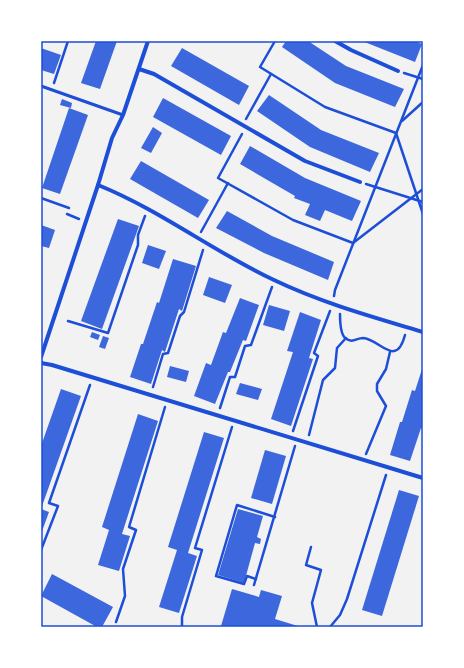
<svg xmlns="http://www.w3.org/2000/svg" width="464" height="668" viewBox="0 0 464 668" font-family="Jost,sans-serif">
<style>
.building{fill:#3d67dc}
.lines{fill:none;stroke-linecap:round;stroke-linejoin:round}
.path{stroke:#1d4ed8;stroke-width:2.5}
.service{stroke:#1d4ed8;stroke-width:3}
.minor{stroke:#1d4ed8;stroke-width:4}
.neatline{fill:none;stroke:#1d4ed8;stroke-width:1.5}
</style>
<rect width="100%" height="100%" fill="#f2f2f2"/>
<g class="building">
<path d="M96 41H117L100 89 81 83Z"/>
<path d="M286 41H308L346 66 404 89 395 107 335 83 282 47Z"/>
<path d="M362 41H414L422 44 415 62Z"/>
<path d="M41 48 61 55 54 74 41 70Z"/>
<path d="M182 48 249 86 239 105 171 66Z"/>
<path d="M269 95 321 130 379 153 370 172 310 147 257 111Z"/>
<path d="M163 98 231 136 221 155 153 117Z"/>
<path d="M62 99 72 103 71 108 60 105Z"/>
<path d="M69 108 88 115 60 194 42 188Z"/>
<path d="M153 127 162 133 151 153 141 148Z"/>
<path d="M250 146 305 178 361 201 352 221 325 210 320 221 305 215 310 204 294 198 295 196 240 164Z"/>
<path d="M141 161 209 200 198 218 130 179Z"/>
<path d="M227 211 272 236 334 262 328 280 264 253 216 228Z"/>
<path d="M118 219 139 226 102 329 81 321Z"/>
<path d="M41 225 55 230 49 248 41 246Z"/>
<path d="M148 245 166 251 159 269 142 263Z"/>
<path d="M173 259 196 266 182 311 179 309 165 352 162 350 151 384 130 377 141 344H143L157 302 159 303Z"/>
<path d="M209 277 232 285 225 303 203 295Z"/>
<path d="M240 298 259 305 246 341 243 340 230 372H228L215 404 194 396 206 363 211 365 223 332 226 333Z"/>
<path d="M269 305 290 311 284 331 263 325Z"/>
<path d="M300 312 321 320 309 358 313 359 291 426 271 419 293 352 287 351Z"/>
<path d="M92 332 100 335 98 340 90 337Z"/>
<path d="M103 336 109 338 105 349 99 347Z"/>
<path d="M170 366 189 371 186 382 167 377Z"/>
<path d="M423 366V429L421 428 410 461 390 455 400 422H402L412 390 415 391Z"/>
<path d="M240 383 262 389 258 400 236 394Z"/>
<path d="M61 389 81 396 41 509 49 512 41 534V446Z"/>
<path d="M138 414 158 421 122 534 130 536 119 571 98 565 109 530 102 527Z"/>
<path d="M204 432 224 438 188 553 197 556 179 613 159 607 177 550 168 547Z"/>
<path d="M265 450 286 456 272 504 251 498Z"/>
<path d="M399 490 419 496 382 616 362 610Z"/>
<path d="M238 509 263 516 257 537 261 539 260 544 255 543 244 583 218 575Z"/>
<path d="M52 574 113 607 102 627H97L41 596Z"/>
<path d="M232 589 259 597 261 590 282 596 275 619 301 627 221 626Z"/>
</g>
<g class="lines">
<g class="path">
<path d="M275 41 260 67 325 107 396 133 423 214"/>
<path d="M404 73 423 79"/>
<path d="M54 83 68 41"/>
<path d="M246 119 271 74"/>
<path d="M402 121 423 102"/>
<path d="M242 134 218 178 293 220 353 243 423 189"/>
<path d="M366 184 423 202"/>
<path d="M41 198 69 208"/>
<path d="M67 214 79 219"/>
<path d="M201 232 228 183"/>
<path d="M334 296 335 290 423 65"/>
<path d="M340 314C340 321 340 333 345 338 353 344 356 338 363 338 380 339 396 369 405 335"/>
<path d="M68 321 108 333 138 245V235L145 216"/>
<path d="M153 387 163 354 168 353 180 316 184 312 203 250"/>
<path d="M220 408 230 377H235L245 346 251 345 272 287"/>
<path d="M293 431 318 356 314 353 330 311"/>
<path d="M309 435 323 380 335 368 337 348 346 338"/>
<path d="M366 454 386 406 377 391V384L386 369 390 352"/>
<path d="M311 547 306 565 321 570 312 603 317 627"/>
<path d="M41 550 58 506 49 503 90 385"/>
<path d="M256 579 247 576 244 584 216 576 237 505 275 517"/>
<path d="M254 585 295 446"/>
<path d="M116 622 125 596 123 569 136 530 129 527 165 407"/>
<path d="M182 627V617L202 550 195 548 232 427"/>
<path d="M330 627 340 615 347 599 386 475"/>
</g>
<path class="service" d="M41 86 123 115"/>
<g class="minor">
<path d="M335 41 351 50 398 71"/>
<path d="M139 69 154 74 305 161 360 182"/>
<path d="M98 185C160 210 214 252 274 280 322 303 373 317 423 332"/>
<path d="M41 357 98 185 112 138 123 115 148 41"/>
<path d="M41 363 52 365 423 478"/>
</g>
</g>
<rect width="464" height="668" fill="none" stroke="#ffffff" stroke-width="84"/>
<rect x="42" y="42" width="380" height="584" class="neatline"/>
</svg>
